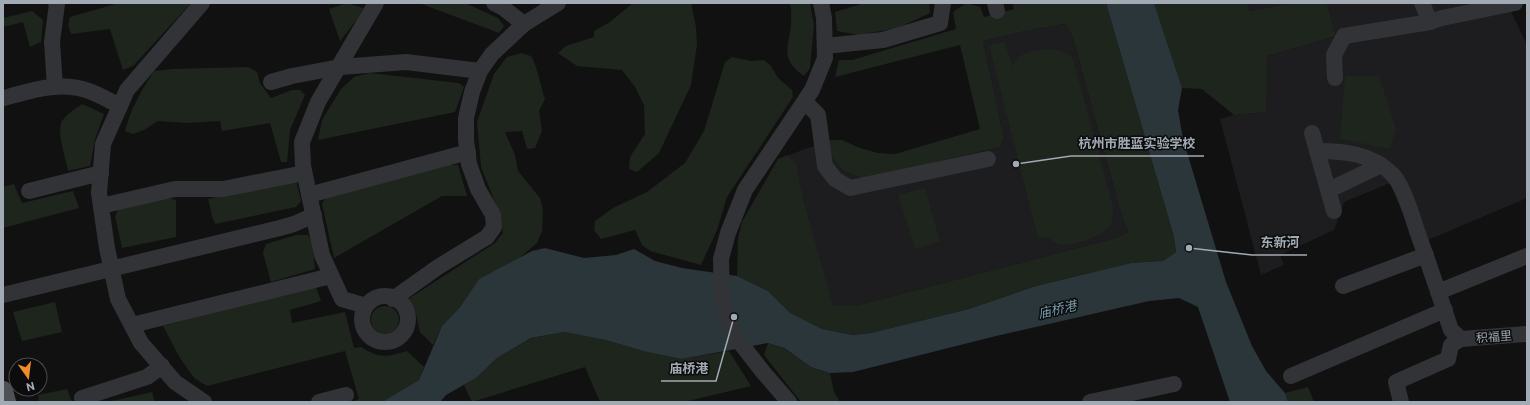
<svg xmlns="http://www.w3.org/2000/svg" width="1530" height="405" viewBox="0 0 1530 405" font-family="Commissioner,'Noto Sans SC',sans-serif">
<style>
.built{fill:#1d1d1f}
.green{fill:#1d251d}
.water{fill:#2a363a}
.lines{fill:none;stroke-linecap:round;stroke-linejoin:round}
.minor{stroke:#323337;stroke-width:16}
.major{stroke:#4e5156;stroke-width:20}
.labels{text-anchor:middle;stroke-width:3;stroke-linejoin:round;paint-order:stroke}
.street-label{font-size:12px;fill:#a2aab3;stroke:#0c0c0d}
.water-label{font-size:13px;font-style:italic;fill:#789eaf;stroke:#0c0c0d}
.leader{fill:none;stroke:#a2aab3;stroke-width:1.5}
.callout-dot{fill:#a2aab3;stroke:#0c0c0d;stroke-width:1.5}
.callout-label{font-size:13px;text-anchor:middle;font-weight:bold;fill:#a2aab3;stroke:#0c0c0d;stroke-width:3;stroke-linejoin:round;paint-order:stroke}
</style>
<rect width="100%" height="100%" fill="#111112"/>
<g class="built">
<path d="M1247 3H1293L1250 11Z"/>
<path d="M1327 3H1507L1527 45V198L1416 245 1390 183 1344 202 1334 230 1280 255 1284 265 1261 275 1220 119 1234 115 1265 112 1267 56 1336 36Z"/>
<path d="M1065 24 1073 38 1122 217 1128 232 1116 238 855 306H833L742 222 778 159 830 140V155L842 170 863 179 1000 147 1004 138 983 41 1025 31Z"/>
</g>
<g class="green">
<path d="M119 3H191L133 66 123 70 110 29 71 34 68 25 70 17Z"/>
<path d="M347 3 363 8 358 18 340 41 329 9Z"/>
<path d="M419 3H465L498 18 504 26 499 33Z"/>
<path d="M633 3H691L696 27 697 45 691 85 659 153 637 172 629 169 630 157 645 134 644 105 635 87 622 70 577 66 558 53 566 46 594 37V31L610 22Z"/>
<path d="M789 3H810L814 25 810 68 804 76C775 55 793 44 791 15 791 11 792 7 789 3Z"/>
<path d="M864 3H929L930 13 898 28 858 35 837 31 835 12Z"/>
<path d="M966 3 980 7 984 17 1014 9 1012 3H1106L1174 237 1176 252 1163 261 1131 263 1036 286 969 309 871 333 853 335 822 329 789 313 768 291 737 276 738 238 742 222 778 159 787 155 796 163 802 195 833 306H855L1116 238 1128 232 1122 217 1073 38 1065 24 1025 31 983 41 1004 138 1000 147 863 179 842 170 830 155V140H842L860 148 878 153 895 154 980 129 960 45 835 77 839 60H852L956 29 953 12Z"/>
<path d="M1154 3H1247L1250 11 1293 3H1327L1336 36 1267 56 1266 112 1234 115 1202 89 1182 88Z"/>
<path d="M32 11 43 20 41 42 30 47 23 22 3 27V18Z"/>
<path d="M1005 42 1012 66C1014 63 1017 59 1020 56 1030 49 1055 47 1066 53 1068 54 1071 57 1073 59L1113 207C1113 215 1113 223 1108 228 1099 237 1070 248 1058 244 1054 243 1051 239 1048 237L1038 238 989 45Z"/>
<path d="M521 53 531 56C538 68 540 85 545 99L539 111 542 131 535 148 527 149 522 131 505 132 515 155 518 171 540 198 543 209 542 231 537 243 518 259 479 279 460 307 442 326 433 345 420 332 416 314 408 299 495 243 503 233 498 210 481 167 477 122 494 74 507 57Z"/>
<path d="M732 57 751 61 764 60 771 66 778 78 792 90 793 97 727 197 717 230 701 265 650 251 642 245 635 230 601 239 594 230 595 221 613 208 647 192 685 163 704 131 725 62Z"/>
<path d="M248 67 257 72 260 83 271 98 292 90H300L305 95 290 130 287 162H281L270 123 222 131 220 121 188 123 158 121 144 130 133 134 125 131C130 110 142 89 154 71L172 69Z"/>
<path d="M370 73 459 83 464 87 455 112 318 140 322 120 341 89 354 77Z"/>
<path d="M1345 76H1379L1396 129 1390 149 1340 139Z"/>
<path d="M82 104 104 114 95 139 90 166 68 171C66 159 56 131 62 121 67 114 75 109 82 104Z"/>
<path d="M447 165H458L467 196H442L334 258 322 204 326 197Z"/>
<path d="M296 180 301 201 296 207 215 224 212 216 208 199Z"/>
<path d="M14 184 22 203 73 191 79 208 3 228V187Z"/>
<path d="M925 188 940 241 915 249 898 195Z"/>
<path d="M168 198 176 200V237L122 248 115 216 119 209Z"/>
<path d="M296 235H308L312 242 315 269 271 282 263 253 266 244Z"/>
<path d="M316 287 321 301 290 310 292 323 345 312 354 348 361 347C380 359 386 357 407 351L424 367 419 380 382 402H351L359 399 345 351 207 386 194 378 180 358 163 326Z"/>
<path d="M55 302 62 332 22 341 13 312Z"/>
<circle cx="385" cy="320" r="14"/>
<path d="M564 332 607 340 647 352 682 359 729 351 751 386 684 402H600L585 367 472 402 464 385 476 378 497 358 532 338Z"/>
<path d="M768 343 783 348 811 367 830 373 834 392 840 402H801L764 355Z"/>
<path d="M1308 387 1314 402H1288L1285 393Z"/>
<path d="M67 389 72 402H39L38 395Z"/>
<path d="M152 392 155 402H107Z"/>
</g>
<path class="water" d="M1106 3H1154L1182 88 1178 110 1183 139 1226 282 1252 346 1266 371 1285 393 1288 402H1230L1198 307 1179 298 1149 301 996 336 853 372 830 373 811 367 784 348 768 343 682 359 647 352 606 340 564 332 531 338 497 358 476 378 446 395 440 402H382L419 380 442 326 460 307 479 279 532 251 545 248 584 258 616 255 634 249 655 261 682 268 737 276 768 291 790 313 822 329 853 335 871 333 969 309 1036 286 1131 263 1163 261 1176 252 1174 237Z"/>
<g class="lines">
<g class="minor">
<path d="M202 3 127 90 103 144 99 193 107 248 118 299 141 343 175 382 204 402"/>
<path d="M494 3 502 7 524 24"/>
<path d="M995 3 997 11"/>
<path d="M1422 3 1430 22 1442 18 1515 3"/>
<path d="M825 46 883 40 940 23 943 3"/>
<path d="M1335 78 1334 55 1344 36 1430 22"/>
<path d="M271 82 292 76 340 67 406 62 480 71"/>
<path d="M55 87 52 42 57 4 56 3"/>
<path d="M4 98C32 90 61 81 89 91 100 95 110 101 120 106"/>
<path d="M805 102 818 115 825 166 835 179 850 188 988 159"/>
<path d="M1312 133 1334 211"/>
<path d="M1317 151C1346 151 1373 154 1393 175 1403 185 1413 218 1417 231 1429 264 1440 297 1451 330L1461 339"/>
<path d="M1329 190 1381 165"/>
<path d="M29 191 101 173"/>
<path d="M309 195 468 152"/>
<path d="M101 206 175 189H223L304 173"/>
<path d="M1343 286 1426 255"/>
<path d="M1438 292 1527 256"/>
<path d="M3 295 280 228 294 224 314 215"/>
<circle cx="385" cy="319" r="23"/>
<path d="M393 299 438 267 487 237 494 227 493 215 478 189 469 164 466 140V118L472 92 480 71 492 54 524 24 558 3"/>
<path d="M366 306 342 299 322 255 303 166 302 142 318 102 376 3"/>
<path d="M132 325 331 276"/>
<path d="M1291 376 1445 310"/>
<path d="M82 398 147 377 162 366"/>
<path d="M319 402 346 395"/>
<path d="M789 402 763 372 735 336 722 300 721 259 728 233 745 190 812 90 825 58 824 18 821 3"/>
<path d="M1090 402 1174 384"/>
<path d="M1401 402 1396 382 1448 359 1451 345 1461 339 1527 334"/>
</g>
<path class="major" d="M3 391 6 402"/>
</g>
<g class="labels">
<g class="street-label">
<text transform="translate(1494 337) rotate(-4)" y="4">积福里</text>
</g>
<g class="water-label">
<text transform="translate(1057 309) rotate(-13)" y="5">庙桥港</text>
</g>
</g>
<path class="leader" d="M1016 164L1071 156H1204M1189 248L1252 255H1307M734 317L716 381H661"/>
<g class="callout-dot">
<circle cx="1016" cy="164" r="4"/>
<circle cx="1189" cy="248" r="4"/>
<circle cx="734" cy="317" r="4"/>
</g>
<g class="callout-label">
<text x="1137" y="148">杭州市胜蓝实验学校</text>
<text x="1280" y="247">东新河</text>
<text x="689" y="373">庙桥港</text>
</g>
<rect width="1530" height="405" fill="none" stroke="#a2aab3" stroke-width="8"/>
<g transform="translate(28 377) rotate(166)"><circle r="19" fill="#0c0c0d" stroke="#484b4f"/>
<path d="M0-3L7 15L0 10L-7 15Z" fill="#f08d2a"/>
<text y="-6" font-size="11" font-weight="bold" text-anchor="middle" fill="#a2aab3">N</text>
</g>
</svg>
